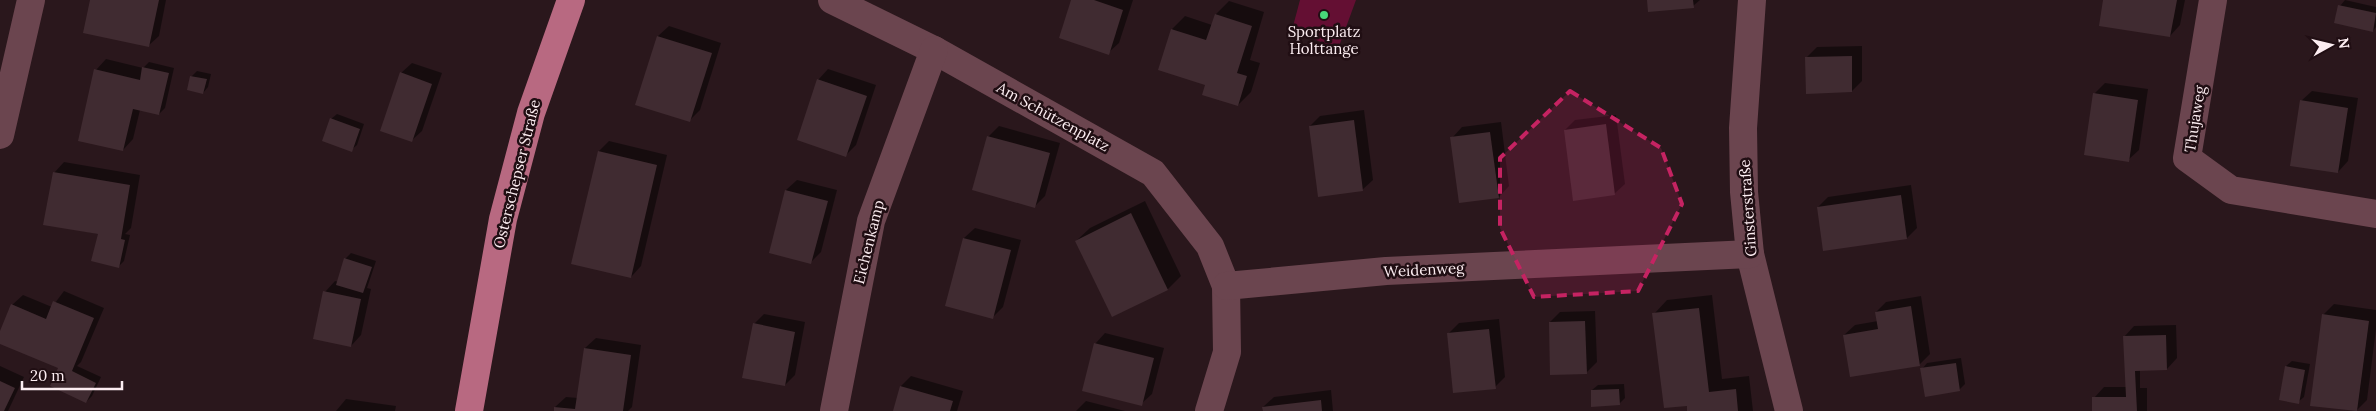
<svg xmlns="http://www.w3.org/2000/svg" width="2376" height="411" viewBox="0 0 2376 411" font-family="Lora,serif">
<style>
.green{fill:#640f33}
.shadow{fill:#0007}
.building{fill:#402b31}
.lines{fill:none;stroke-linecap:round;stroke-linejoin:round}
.minor{stroke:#6b454f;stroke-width:28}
.major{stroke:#b86981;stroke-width:28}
.marked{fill:#c52362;fill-opacity:0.2;stroke:#c52362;stroke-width:4;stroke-dasharray:10 6;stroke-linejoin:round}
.poi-dot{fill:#47d779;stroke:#200e13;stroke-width:2}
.labels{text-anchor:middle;stroke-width:5;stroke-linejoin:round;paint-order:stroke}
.poi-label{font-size:15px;fill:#fcedf1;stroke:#200e13}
.street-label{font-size:15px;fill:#fcedf1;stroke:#200e13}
</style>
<rect width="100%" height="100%" fill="#2a171c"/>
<path class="green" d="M1300 0H1356L1338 49 1292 30Z"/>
<g class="shadow">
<path d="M92 0H166L159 36 148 46Z"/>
<path d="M1072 0H1133L1119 43 1108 53Z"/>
<path d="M1648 0H1700L1693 6Z"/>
<path d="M2104 0H2185L2180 25 2170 36Z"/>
<path d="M2345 0 2376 7V27L2373 31 2340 6Z"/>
<path d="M1229 1 1264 12 1250 60 1260 63 1251 92 1238 105 1206 84 1172 29 1185 16 1212 25 1216 14Z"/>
<path d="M669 26 721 43 700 110 689 121 637 104 658 36Z"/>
<path d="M1862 46V81L1852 91 1806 58 1817 47Z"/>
<path d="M106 59 143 68 149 62 174 68 165 108 159 114 140 110 133 139 123 150 96 70Z"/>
<path d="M412 63 442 73 422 131 411 141 401 73Z"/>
<path d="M828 69 876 85 856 145 846 155 818 80Z"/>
<path d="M197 71 211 74 208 87 203 93 191 77Z"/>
<path d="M2105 83 2148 89 2139 150 2128 160 2095 93Z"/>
<path d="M2312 91 2358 98 2348 161 2338 172 2301 101Z"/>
<path d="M1364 110 1373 180 1362 190 1310 126 1320 116Z"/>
<path d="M337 114 364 124 357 145 351 150 331 119Z"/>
<path d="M1616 115 1625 184 1614 194 1565 130 1575 120Z"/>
<path d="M1501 122 1509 186 1499 197 1452 138 1462 127Z"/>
<path d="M999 126 1060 143 1045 196 1035 206 988 137Z"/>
<path d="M609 141 667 155 641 266 631 277 599 151Z"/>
<path d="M64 162 140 175 131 228 125 234 130 235 124 261 118 267 99 234 45 224 54 173Z"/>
<path d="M797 180 837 190 821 252 811 262 786 190Z"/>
<path d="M1911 185 1917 228 1907 238 1818 207 1828 197Z"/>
<path d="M1145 201 1181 276 1168 289 1113 316 1076 241 1090 228Z"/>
<path d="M975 228 1021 240 1003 307 993 317 947 305 964 238Z"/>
<path d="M351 253 376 261 367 288 371 289 361 335 351 346 325 292 335 281 338 282 345 259Z"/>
<path d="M64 291 104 308 81 362 77 366 101 377 92 396 86 402 60 368 0 343V334L12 305 23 295 52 307Z"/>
<path d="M1712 295 1722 379 1749 376 1753 411H1689L1654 314 1667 300Z"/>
<path d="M1921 296 1930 354 1919 365 1844 335 1855 325 1878 321 1876 312 1886 302Z"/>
<path d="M2334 304 2376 310V329L2367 400 2356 411 2323 315Z"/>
<path d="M1595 311 1597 362 1586 373 1550 322 1560 312Z"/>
<path d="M764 314 805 322 795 375 785 385 754 324Z"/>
<path d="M1499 319 1505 377 1495 387 1449 333 1459 323Z"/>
<path d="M2176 325 2177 358 2167 369 2140 370V388H2147V411H2093L2094 398 2104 387H2127L2124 337 2134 326Z"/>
<path d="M1105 333 1164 348 1152 394 1141 404 1095 344Z"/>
<path d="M596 338 641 345 632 407 628 411H555V407L566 397 578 398 585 348Z"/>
<path d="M1961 358 1965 384 1959 390 1922 369 1927 363Z"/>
<path d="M2292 361 2310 364 2304 397 2298 402 2286 366Z"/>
<path d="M0 366 24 377 8 411H0Z"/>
<path d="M911 376 963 391 957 411H894L901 386Z"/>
<path d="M1624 384 1625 398 1619 404 1592 390 1598 385Z"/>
<path d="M1331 390 1333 411H1264L1263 407 1274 397Z"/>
<path d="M346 399 396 406 395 411H336Z"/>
<path d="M1086 401 1125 411H1076Z"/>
</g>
<g class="building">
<path d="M90 0H159L149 47 83 33Z"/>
<path d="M1071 0H1094L1123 10 1109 55 1059 38Z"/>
<path d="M1647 0H1693L1694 8 1648 12Z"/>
<path d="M2103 0H2177L2170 37 2099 26Z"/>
<path d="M2338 5 2376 13 2373 32 2334 23Z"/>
<path d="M1215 14 1252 26 1237 73 1247 76 1238 106 1202 95 1205 85 1158 70 1171 29 1206 40Z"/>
<path d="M657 36 712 53 690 122 635 105Z"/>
<path d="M1852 56V92L1806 94 1805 57Z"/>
<path d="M142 67 169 73 159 115 133 109 123 151 78 141 94 69 140 80Z"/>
<path d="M400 72 432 84 412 142 380 131Z"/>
<path d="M190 76 207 79 203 94 187 90Z"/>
<path d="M817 79 867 96 846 157 797 140Z"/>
<path d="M2093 93 2138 100 2129 162 2084 155Z"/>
<path d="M2300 100 2348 108 2338 173 2290 166Z"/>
<path d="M330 118 360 129 352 152 322 141Z"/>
<path d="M1354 120 1363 191 1318 197 1309 126Z"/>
<path d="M1606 124 1615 195 1573 201 1564 130Z"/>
<path d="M1490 132 1499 198 1459 203 1450 137Z"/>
<path d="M987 136 1050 153 1035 208 972 190Z"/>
<path d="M598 151 657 165 631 278 571 264Z"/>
<path d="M53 172 130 185 121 239 125 240 119 268 91 261 98 234 43 225Z"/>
<path d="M785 190 828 201 811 264 769 253Z"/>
<path d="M1901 195 1907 239 1823 251 1817 207Z"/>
<path d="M1131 213 1168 290 1112 317 1075 241Z"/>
<path d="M963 238 1011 250 993 319 945 306Z"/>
<path d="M344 258 372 267 363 293 336 285Z"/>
<path d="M323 291 361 299 351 347 313 339Z"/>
<path d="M53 301 94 318 72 371 96 383 86 403 50 386 58 368 0 344V331L11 304 46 319Z"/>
<path d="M1911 306 1920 366 1850 377 1843 335 1878 329 1875 312Z"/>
<path d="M1699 308 1709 392 1736 389 1738 411H1687V406L1664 408 1652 313Z"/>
<path d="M2322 314 2369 321 2357 411 2310 406Z"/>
<path d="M1585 321 1587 374 1550 375 1549 322Z"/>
<path d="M753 323 795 332 785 386 742 378Z"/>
<path d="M1489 329 1496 389 1453 393 1447 333Z"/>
<path d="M2166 335 2167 370 2135 371 2137 411H2092V397H2126L2123 336Z"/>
<path d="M1094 343 1154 358 1142 406 1082 391Z"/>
<path d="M584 348 631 355 623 411H554V407L575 409Z"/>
<path d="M1956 363 1960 391 1925 397 1920 368Z"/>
<path d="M2285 366 2305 370 2299 404 2279 400Z"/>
<path d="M0 381 15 388 4 411H0Z"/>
<path d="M900 386 953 401 950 411H893Z"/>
<path d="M1619 389 1620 405 1591 407V390Z"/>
<path d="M1321 400 1322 411H1263L1262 407Z"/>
</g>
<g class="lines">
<g class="minor">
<path d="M832 0 934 50 1153 173 1210 246 1226 286 1227 352 1209 411"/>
<path d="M1752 0 1743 128 1744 192 1750 254 1789 411"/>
<path d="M2213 0 2187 158 2231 190 2376 214"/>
<path d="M0 135 31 0"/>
<path d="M1226 286 1386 271 1750 254"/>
<path d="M834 411 871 221 934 50"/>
</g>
<path class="major" d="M469 411 503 219 531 113 571 0"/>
</g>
<path class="marked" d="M1570 91 1661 148 1682 204 1638 291 1534 297 1500 228V158Z"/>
<circle class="poi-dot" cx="1324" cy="15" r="5"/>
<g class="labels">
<g class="poi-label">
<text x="1324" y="37">Sportplatz<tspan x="1324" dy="17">Holttange</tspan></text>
</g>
<g class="street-label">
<text transform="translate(1053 117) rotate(29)" y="5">Am Schützenplatz</text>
<text transform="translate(2195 119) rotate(-81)" y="5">Thujaweg</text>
<text transform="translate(517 174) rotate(-76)" y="5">Osterschepser Straße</text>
<text transform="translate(1748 208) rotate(-94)" y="5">Ginsterstraße</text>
<text transform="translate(869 242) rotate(-76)" y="5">Eichenkamp</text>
<text transform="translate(1424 270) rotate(-3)" y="5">Weidenweg</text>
</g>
</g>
<g transform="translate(2331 45) rotate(82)" stroke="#200e13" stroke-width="4" paint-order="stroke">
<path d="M0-4L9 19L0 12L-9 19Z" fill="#fcedf1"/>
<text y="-8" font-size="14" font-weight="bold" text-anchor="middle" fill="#fcedf1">N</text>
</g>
<path d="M22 381v8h100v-8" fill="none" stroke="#fcedf1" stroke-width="2.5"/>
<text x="30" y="381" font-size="15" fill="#fcedf1" stroke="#200e13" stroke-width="4" paint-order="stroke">20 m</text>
</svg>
